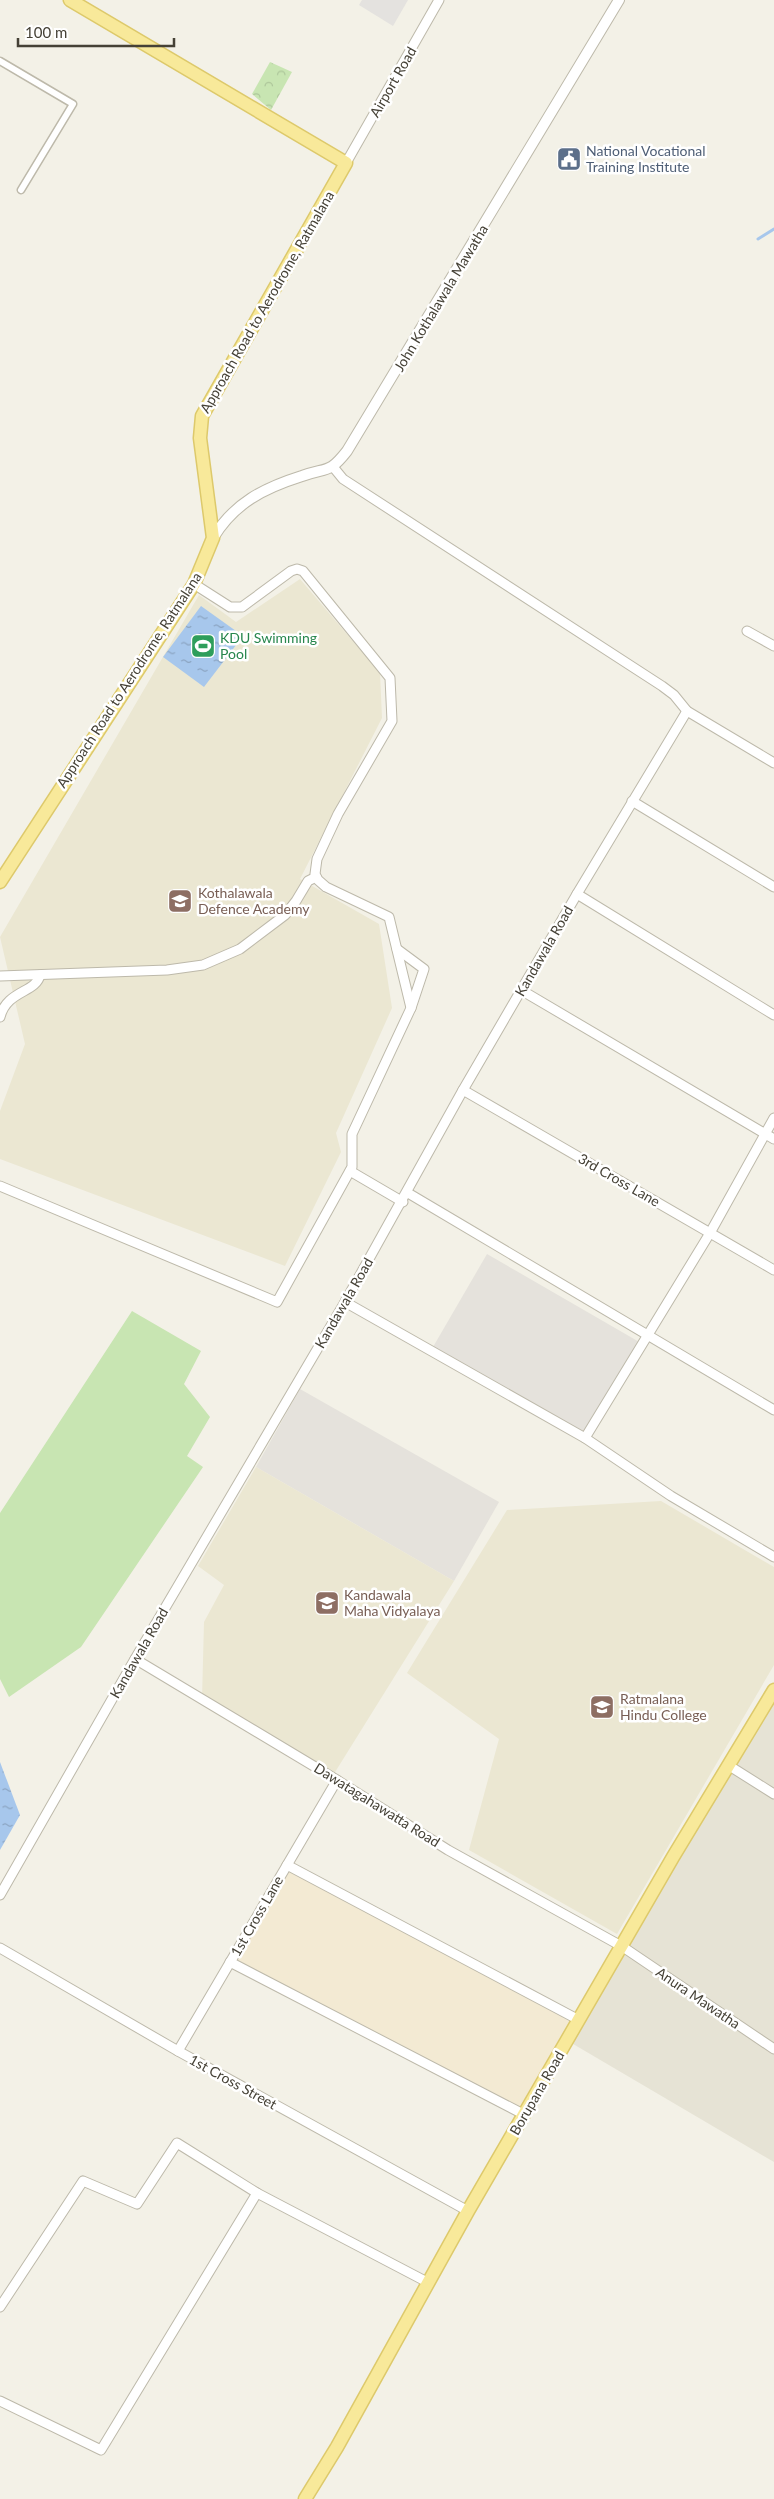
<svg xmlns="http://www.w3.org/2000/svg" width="774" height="2499" viewBox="0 0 774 2499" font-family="Lato,sans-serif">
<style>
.residential{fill:#e6e3d5}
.commercial{fill:#f3ead3}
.industrial{fill:#e5e2dc}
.education{fill:#ebe7d2}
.grass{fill:#c8e5b2}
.park{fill:url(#park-crowns)}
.parking{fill:#e4e2df}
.water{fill:url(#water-ripples)}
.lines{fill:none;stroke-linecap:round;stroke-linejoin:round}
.stream{stroke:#a7c7ec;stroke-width:3}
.pedestrian-casing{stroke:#bdb9aa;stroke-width:9}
.minor-casing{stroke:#bdb9aa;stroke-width:11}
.tertiary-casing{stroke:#bdb9aa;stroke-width:12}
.primary-casing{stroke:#ddc96b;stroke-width:15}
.pedestrian{stroke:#fff;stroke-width:6}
.minor{stroke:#fff;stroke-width:9}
.tertiary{stroke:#fff;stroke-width:10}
.primary{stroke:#f8e99a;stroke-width:12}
.labels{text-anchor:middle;stroke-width:5;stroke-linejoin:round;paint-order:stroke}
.street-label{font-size:14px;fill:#454136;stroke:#fff}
.service-label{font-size:14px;fill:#4e5e75;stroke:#fff;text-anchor:start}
.leisure-label{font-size:14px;fill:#27864d;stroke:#fff;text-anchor:start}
.education-label{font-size:14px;fill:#785e54;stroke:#fff;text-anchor:start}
</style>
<defs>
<pattern id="park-crowns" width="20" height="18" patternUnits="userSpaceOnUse" patternTransform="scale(1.25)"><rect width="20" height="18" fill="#c8e5b2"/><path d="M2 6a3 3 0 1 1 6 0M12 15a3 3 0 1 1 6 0" fill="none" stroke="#adc69a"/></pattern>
<pattern id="water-ripples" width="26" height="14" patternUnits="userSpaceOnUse" patternTransform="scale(1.25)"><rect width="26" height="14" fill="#a7c7ec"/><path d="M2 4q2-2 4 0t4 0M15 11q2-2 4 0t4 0" fill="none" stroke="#8aa3c0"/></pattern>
</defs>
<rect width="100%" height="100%" fill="#f3f1e7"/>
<path class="residential" d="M774 1690V2162L568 2041Z"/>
<path class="commercial" d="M287 1865 579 2020 525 2115 230 1962Z"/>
<g class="industrial">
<path d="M487 1254 641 1343 587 1436 433 1347Z"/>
<path d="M300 1389 499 1502 454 1581 256 1467Z"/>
</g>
<g class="education">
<path d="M300 579 380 673 382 718 300 879 379 924 392 1008 336 1133 341 1152 285 1266 0 1159V1111L25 1044 0 937 199 595 236 622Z"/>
<path d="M256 1467 454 1581 332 1777 202 1699 204 1622 224 1585 198 1566Z"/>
<path d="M661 1501 774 1567V1665L617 1934 469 1850 499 1739 407 1673 507 1510Z"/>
</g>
<path class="grass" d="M132 1311 201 1351 184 1384 210 1417 187 1456 203 1467 81 1647 9 1697 0 1679V1513Z"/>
<path class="park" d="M270 62 292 72 271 110 252 94Z"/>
<path class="parking" d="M362 0H408L393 26 359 5Z"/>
<g class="water">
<path d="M201 606 243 636 204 687 163 657Z"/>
<path d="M0 1762 20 1815 0 1850Z"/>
</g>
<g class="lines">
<path class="stream" d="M758 239 774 229"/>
<defs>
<path id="pedestrian" d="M0 61 73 104 21 190"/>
<g id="minor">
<path d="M346 163 439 0"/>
<path d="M334 468 343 479 662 686 674 695 687 711 774 763"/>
<path d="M747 631 774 646"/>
<path d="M632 801 774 887"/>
<path d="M577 894 774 1015"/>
<path d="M397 949 424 969 411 1008"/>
<path d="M0 976 167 970 203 965 240 949 285 915 296 901 308 881 316 877"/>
<path d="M521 990 774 1139"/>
<path d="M0 1017C7 990 36 993 40 975"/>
<path d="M463 1090 774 1270"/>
<path d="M350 1171 403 1202"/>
<path d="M0 1186 277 1302 352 1167V1134L411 1008 389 917 326 887 318 880 315 874 317 859 338 814 392 721 390 678 303 571 297 569 291 571 242 607H230L194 584"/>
<path d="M408 1193 774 1410"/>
<path d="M345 1302 585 1438 671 1496 774 1557"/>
<path d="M585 1438 710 1233 774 1118"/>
<path d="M135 1659 332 1777 448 1850 623 1947 774 2049"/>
<path d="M728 1765 774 1794"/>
<path d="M287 1865 579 2020"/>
<path d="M0 1895 135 1659 345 1302 463 1090 577 894 687 711"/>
<path d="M0 1948 178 2051 468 2211"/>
<path d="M230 1962 525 2115"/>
<path d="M178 2051 337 1780"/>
<path d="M0 2307 83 2181 137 2204 177 2143 257 2193 429 2283"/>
<path d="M0 2401 101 2450 257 2193"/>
</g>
<path id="tertiary" d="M213 538C234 503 264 488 302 476 328 467 329 474 347 451L619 0"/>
<g id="primary">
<path d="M0 882 194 584 213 538 200 438 202 416 346 163 70 0"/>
<path d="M305 2499 337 2447 468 2211 673 1857 774 1690"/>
</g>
</defs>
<use href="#pedestrian" class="pedestrian-casing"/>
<use href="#minor" class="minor-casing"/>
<use href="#tertiary" class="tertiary-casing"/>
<use href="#primary" class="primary-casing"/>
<use href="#pedestrian" class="pedestrian"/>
<use href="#minor" class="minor"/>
<use href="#tertiary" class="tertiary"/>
<use href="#primary" class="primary"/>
</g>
<defs>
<symbol id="civic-square" viewBox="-11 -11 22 22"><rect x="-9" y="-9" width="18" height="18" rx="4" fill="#5c6f8a" stroke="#fff"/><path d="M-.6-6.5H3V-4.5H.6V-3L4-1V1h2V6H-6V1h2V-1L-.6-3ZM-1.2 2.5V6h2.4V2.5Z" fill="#fff"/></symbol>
<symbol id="stadium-square" viewBox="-11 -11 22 22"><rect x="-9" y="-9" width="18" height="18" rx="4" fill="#2e9e5b" stroke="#fff"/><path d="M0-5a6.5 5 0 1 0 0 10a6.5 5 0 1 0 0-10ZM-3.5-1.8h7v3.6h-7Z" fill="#fff"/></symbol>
<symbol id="university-square" viewBox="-11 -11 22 22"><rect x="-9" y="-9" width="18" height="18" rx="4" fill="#8d6e63" stroke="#fff"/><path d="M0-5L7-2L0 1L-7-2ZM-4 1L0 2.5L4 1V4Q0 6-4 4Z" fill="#fff"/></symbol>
<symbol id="school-square" viewBox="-11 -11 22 22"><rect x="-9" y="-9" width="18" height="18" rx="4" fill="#8d6e63" stroke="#fff"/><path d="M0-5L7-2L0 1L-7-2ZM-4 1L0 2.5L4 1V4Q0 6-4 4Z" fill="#fff"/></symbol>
</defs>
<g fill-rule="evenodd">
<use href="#civic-square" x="555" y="145" width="28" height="28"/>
<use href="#stadium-square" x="189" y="632" width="28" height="28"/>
<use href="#university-square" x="166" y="887" width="28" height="28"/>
<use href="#school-square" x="313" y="1589" width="28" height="28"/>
<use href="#school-square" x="588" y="1693" width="28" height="28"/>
</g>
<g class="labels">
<g class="street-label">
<text transform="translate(393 82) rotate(-60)" y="5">Airport Road</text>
<text transform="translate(441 298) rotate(-59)" y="5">John Kothalawala Mawatha</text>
<text transform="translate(267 302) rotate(-60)" y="5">Approach Road to Aerodrome, Ratmalana</text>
<text transform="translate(129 680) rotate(-57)" y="5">Approach Road to Aerodrome, Ratmalana</text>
<text transform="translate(544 951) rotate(-60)" y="5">Kandawala Road</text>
<text transform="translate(619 1180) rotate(30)" y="5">3rd Cross Lane</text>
<text transform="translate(344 1303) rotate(-60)" y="5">Kandawala Road</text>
<text transform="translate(139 1653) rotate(-60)" y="5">Kandawala Road</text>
<text transform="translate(377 1805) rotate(32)" y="5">Dawatagahawatta Road</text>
<text transform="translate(257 1916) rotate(-60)" y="5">1st Cross Lane</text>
<text transform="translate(698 1998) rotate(34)" y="5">Anura Mawatha</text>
<text transform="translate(233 2082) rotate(29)" y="5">1st Cross Street</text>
<text transform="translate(537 2093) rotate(-60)" y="5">Borupana Road</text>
</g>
<g class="service-label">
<text x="586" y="156">National Vocational<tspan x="586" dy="16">Training Institute</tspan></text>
</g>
<g class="leisure-label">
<text x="220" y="643">KDU Swimming<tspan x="220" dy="16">Pool</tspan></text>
</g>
<g class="education-label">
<text x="198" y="898">Kothalawala<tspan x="198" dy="16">Defence Academy</tspan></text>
<text x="344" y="1600">Kandawala<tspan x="344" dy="16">Maha Vidyalaya</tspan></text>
<text x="620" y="1704">Ratmalana<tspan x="620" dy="16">Hindu College</tspan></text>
</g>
</g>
<path d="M18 38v8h156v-8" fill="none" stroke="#454136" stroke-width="2.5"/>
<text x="25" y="38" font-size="15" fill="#454136" stroke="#ffffff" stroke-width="4" paint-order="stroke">100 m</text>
</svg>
